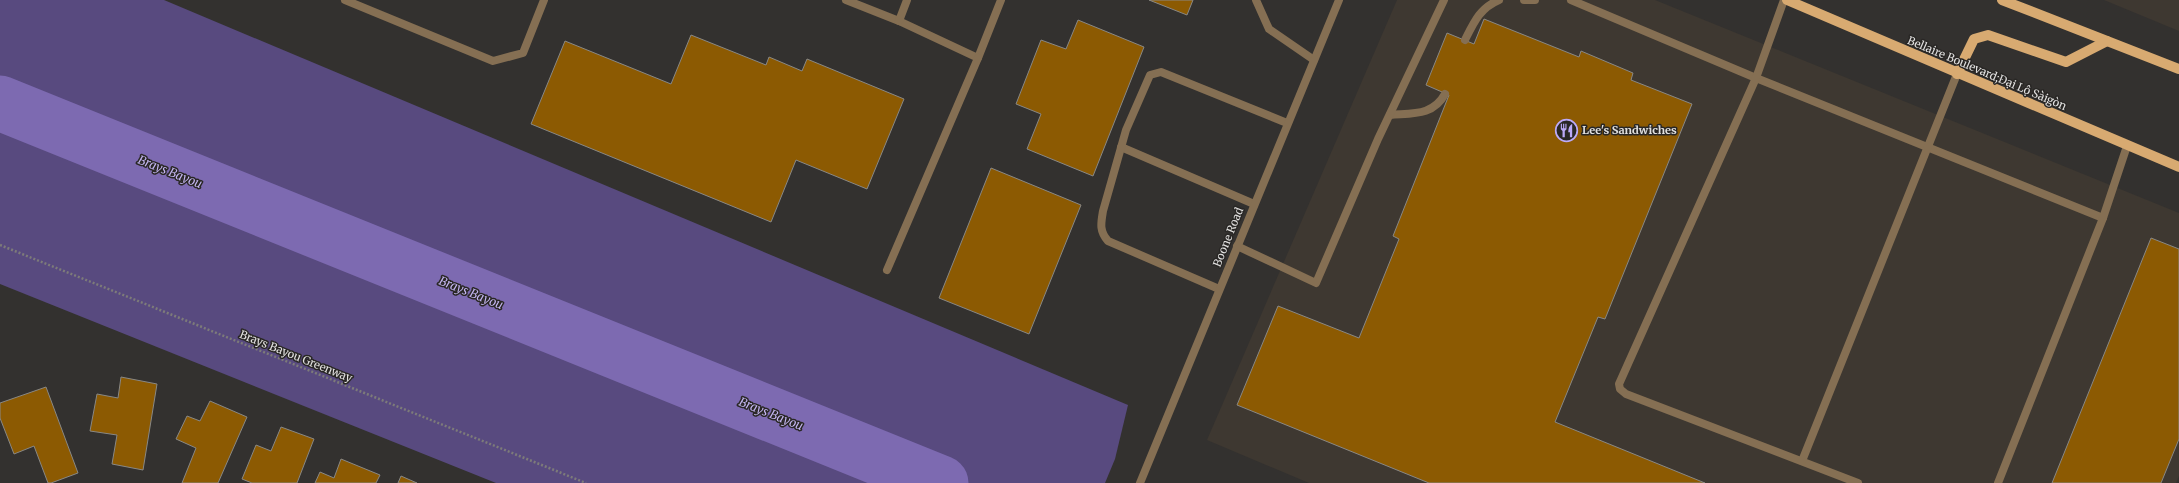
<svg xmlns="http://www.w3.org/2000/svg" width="2179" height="483" viewBox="0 0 2179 483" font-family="Merriweather,serif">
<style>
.built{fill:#3e3831}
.green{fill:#584a7f}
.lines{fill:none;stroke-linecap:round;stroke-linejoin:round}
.river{stroke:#7d6ab1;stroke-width:55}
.building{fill:#8c5a02;stroke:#898885}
.path{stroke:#7d7b7a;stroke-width:2.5;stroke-dasharray:2 2;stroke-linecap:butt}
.service{stroke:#856f53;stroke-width:8}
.tertiary{stroke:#856f53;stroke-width:8}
.primary{stroke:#d8aa71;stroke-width:10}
.labels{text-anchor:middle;stroke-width:3;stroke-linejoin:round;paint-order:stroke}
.street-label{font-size:11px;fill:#e2e1e0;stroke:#292725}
.poi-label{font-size:11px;font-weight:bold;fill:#e2e1e0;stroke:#292725;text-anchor:start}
.water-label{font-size:12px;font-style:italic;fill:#c4b6f1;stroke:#292725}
</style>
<rect width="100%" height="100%" fill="#33312f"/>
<g class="built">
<path d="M1397 0H1655L2179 213V476L2176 483H1309L1207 440Z"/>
<path d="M2104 0H2179V31Z"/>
</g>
<path class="green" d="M0 0H164L1128 405 1115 459 1105 483H496L0 284Z"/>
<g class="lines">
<path class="river" d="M0 103 941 483"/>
</g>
<g class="building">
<path d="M1149 0H1193L1187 15Z"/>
<path d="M1484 19 1579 57 1581 51 1633 73 1631 80 1692 104 1605 319 1598 317 1555 422 1705 483H1429L1237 405 1278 306 1359 338 1399 239 1393 236 1449 95 1426 85 1447 33 1474 44Z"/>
<path d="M1078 20 1144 47 1093 176 1027 149 1041 114 1016 104 1041 40 1066 49Z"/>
<path d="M691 35 766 65 769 57 802 71 807 59 904 99 867 189 796 160 771 222 531 124 565 41 671 84Z"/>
<path d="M991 168 1081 205 1029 334 939 298Z"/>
<path d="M2151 238 2179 249V439L2161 483H2052Z"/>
<path d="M121 377 157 384 143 470 112 464 117 435 90 431 97 394 118 398Z"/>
<path d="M46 387 78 473 51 483H48L34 446 14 454 0 418V403Z"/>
<path d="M210 401 247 417 218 483H182L196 448 176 439 187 416 200 421Z"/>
<path d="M281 427 314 439 297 483H252L242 479 256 445 271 451Z"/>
<path d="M341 459 380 475 376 483H315L320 472 334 478Z"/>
<path d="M401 476 417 483H398Z"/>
</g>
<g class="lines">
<path class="path" d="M0 245 586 483"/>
<g class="service">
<path d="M345 0 493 61 523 53 544 0"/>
<path d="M846 0 899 21 978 58 1001 0"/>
<path d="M1256 0 1269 29 1314 60"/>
<path d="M1524 0H1535"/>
<path d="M1571 0 1756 78 2103 218"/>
<path d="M1784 0 1756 78 1619 384 1620 389 1626 394 1858 483"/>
<path d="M899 21 907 0"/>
<path d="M1465 40C1474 22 1480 8 1499 0"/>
<path d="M1390 115C1412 113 1433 116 1445 94"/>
<path d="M1121 147 1254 204"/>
<path d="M1237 246 1316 283 1378 139 1444 0"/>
<path d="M887 270 978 58"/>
<path d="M1219 289 1108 241C1099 231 1101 223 1103 211L1126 130 1150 75 1161 72 1287 123"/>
<path d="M1802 461 1957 74"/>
<path d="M1998 483 2103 218 2127 146"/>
</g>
<path class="tertiary" d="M1140 483 1339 0"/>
<g class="primary">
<path d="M1787 0 2179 167"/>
<path d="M2002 0 2179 69"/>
<path d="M1957 74 1974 39 1988 35 2066 62 2107 41"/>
</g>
</g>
<defs>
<symbol id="restaurant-ring" viewBox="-11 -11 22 22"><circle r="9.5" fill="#292725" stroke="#bcaaf6" stroke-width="1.5"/><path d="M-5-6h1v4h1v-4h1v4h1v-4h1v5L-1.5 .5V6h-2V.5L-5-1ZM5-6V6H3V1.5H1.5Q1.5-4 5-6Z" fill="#bcaaf6"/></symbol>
</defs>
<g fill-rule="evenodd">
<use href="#restaurant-ring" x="1554" y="118" width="25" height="25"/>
</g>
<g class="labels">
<g class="street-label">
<text transform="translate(1987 73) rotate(23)" y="4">Bellaire Boulevard;Đại Lộ Sàigòn</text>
<text transform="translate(1228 237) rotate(-68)" y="4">Boone Road</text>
<text transform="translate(296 356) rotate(22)" y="4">Brays Bayou Greenway</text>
</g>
<g class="poi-label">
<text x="1582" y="134">Lee's Sandwiches</text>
</g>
<g class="water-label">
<text transform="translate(170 172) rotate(22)" y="4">Brays Bayou</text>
<text transform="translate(471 293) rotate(22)" y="4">Brays Bayou</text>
<text transform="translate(771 414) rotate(22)" y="4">Brays Bayou</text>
</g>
</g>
</svg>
